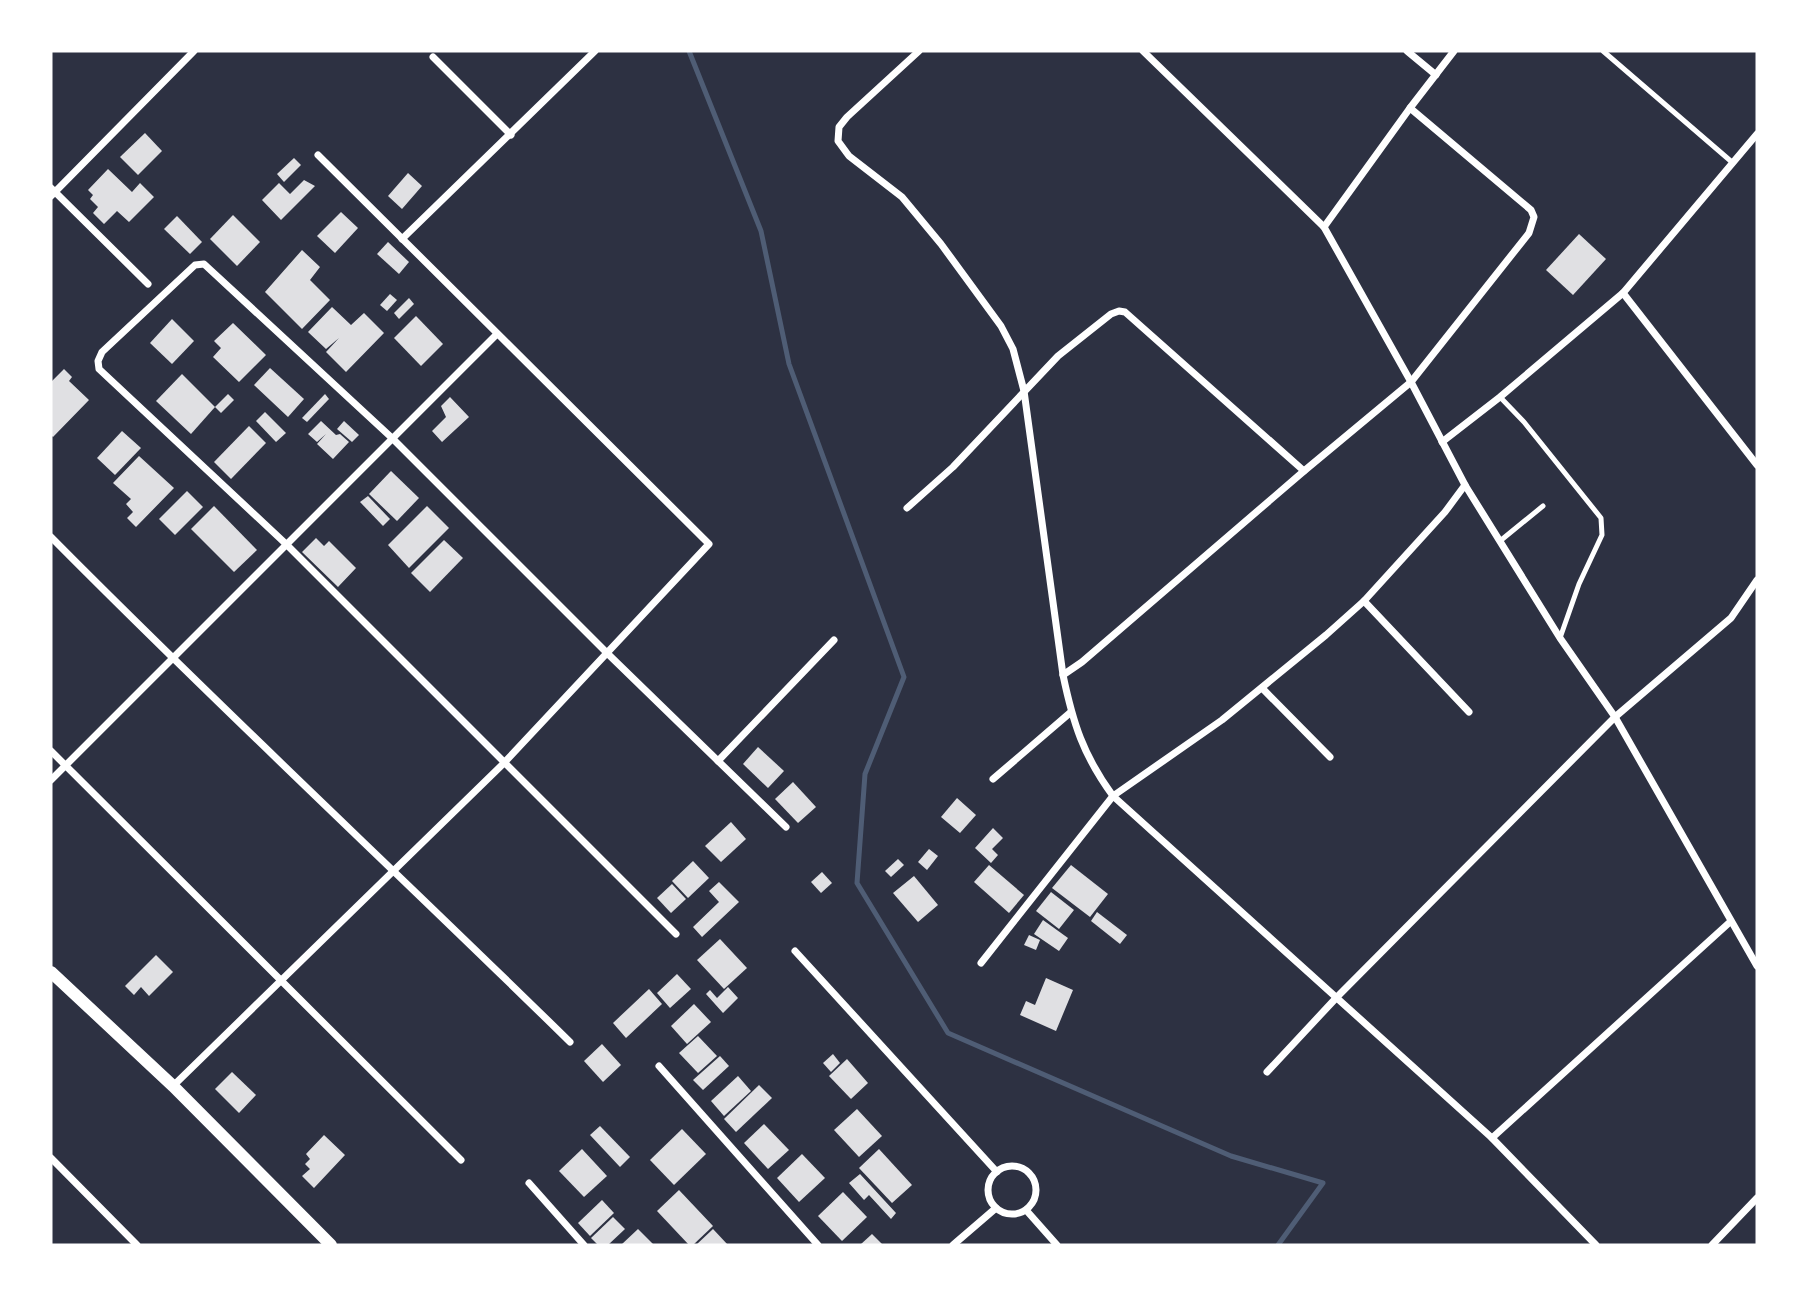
<svg xmlns="http://www.w3.org/2000/svg" width="1808" height="1296" viewBox="0 0 1808 1296" font-family="Montserrat,sans-serif">
<style>
.lines{fill:none;stroke-linecap:round;stroke-linejoin:round}
.stream{stroke:#4f5d75;stroke-width:5}
.building{fill:#e0e0e3}
.service{stroke:#fff;stroke-width:5}
.minor{stroke:#fff;stroke-width:7}
.tertiary{stroke:#fff;stroke-width:12}
</style>
<rect width="100%" height="100%" fill="#2d3142"/>
<g class="lines">
<path class="stream" d="M689 51 761 231 789 364 904 677 865 774 857 883 948 1033 1231 1156 1323 1183 1278 1245"/>
</g>
<g class="building">
<path d="M145 133 162 151 138 175 120 157Z"/>
<path d="M294 158 301 165 284 182 277 174Z"/>
<path d="M108 169 132 192 140 183 154 197 129 222 117 211 104 224 93 213 98 207 90 199 93 195 88 190Z"/>
<path d="M408 173 422 186 402 209 388 196Z"/>
<path d="M304 180 315 186 281 220 262 200 279 183 290 194Z"/>
<path d="M341 212 358 228 335 253 317 236Z"/>
<path d="M233 215 260 242 237 266 210 239Z"/>
<path d="M177 216 202 242 190 254 164 229Z"/>
<path d="M1579 234 1606 259 1573 295 1546 270Z"/>
<path d="M388 242 409 262 399 274 377 254Z"/>
<path d="M302 250 320 267 310 280 330 300 302 329 265 292Z"/>
<path d="M390 294 397 300 387 311 380 305Z"/>
<path d="M409 298 414 304 399 319 394 313Z"/>
<path d="M332 307 351 325 364 313 384 333 346 372 326 352 339 338 326 349 308 332Z"/>
<path d="M416 316 443 344 421 366 394 338Z"/>
<path d="M172 319 194 341 172 364 150 343Z"/>
<path d="M233 323 266 355 239 382 213 357 221 348 214 341Z"/>
<path d="M270 368 304 399 288 417 254 385Z"/>
<path d="M64 369 72 377 69 381 89 400 53 437 51 435V382Z"/>
<path d="M182 374 215 407 191 434 156 401Z"/>
<path d="M228 394 234 400 221 413 215 407Z"/>
<path d="M325 394 329 399 307 422 302 418Z"/>
<path d="M450 397 469 417 442 442 432 431 446 417 441 406Z"/>
<path d="M265 412 286 433 276 442 256 421Z"/>
<path d="M321 421 336 435 340 434 349 442 333 459 317 444 326 434 317 442 308 434Z"/>
<path d="M344 421 359 435 352 442 337 429Z"/>
<path d="M249 426 266 443 231 479 214 462Z"/>
<path d="M122 431 141 448 115 475 97 458Z"/>
<path d="M139 456 174 488 136 527 127 518 133 512 126 504 131 499 113 483Z"/>
<path d="M391 471 419 498 397 521 369 494Z"/>
<path d="M187 491 203 507 175 535 159 519Z"/>
<path d="M368 496 390 519 383 526 360 502Z"/>
<path d="M214 506 257 550 234 572 191 529Z"/>
<path d="M427 506 449 528 409 568 388 545Z"/>
<path d="M316 538 324 546 329 541 356 568 338 587 302 552Z"/>
<path d="M444 540 463 558 430 592 411 573Z"/>
<path d="M758 747 784 771 768 788 743 764Z"/>
<path d="M793 782 816 807 798 823 775 799Z"/>
<path d="M957 798 976 815 960 833 941 817Z"/>
<path d="M731 822 746 839 721 862 705 846Z"/>
<path d="M993 828 1003 838 992 849 998 855 991 863 975 848Z"/>
<path d="M929 849 938 856 927 870 918 862Z"/>
<path d="M898 859 904 865 891 877 885 871Z"/>
<path d="M693 861 709 878 688 898 672 881Z"/>
<path d="M989 865 1024 895 1009 913 974 882Z"/>
<path d="M1071 865 1108 894 1090 917 1052 888Z"/>
<path d="M822 872 832 883 821 893 811 882Z"/>
<path d="M914 876 938 905 918 922 893 893Z"/>
<path d="M719 882 739 902 702 937 693 927 719 902 709 891Z"/>
<path d="M672 884 686 899 671 913 657 898Z"/>
<path d="M1051 892 1074 910 1059 929 1036 911Z"/>
<path d="M1097 912 1127 935 1120 944 1091 921Z"/>
<path d="M1043 920 1068 938 1059 951 1034 934Z"/>
<path d="M1029 935 1040 940 1036 950 1024 945Z"/>
<path d="M720 939 747 968 724 989 697 960Z"/>
<path d="M156 955 173 972 149 996 141 987 134 995 125 986Z"/>
<path d="M677 974 691 989 670 1008 657 993Z"/>
<path d="M1046 978 1073 990 1056 1031 1020 1015 1026 1001 1035 1005Z"/>
<path d="M728 987 738 998 723 1013 706 994 710 990 717 998Z"/>
<path d="M649 989 662 1004 626 1038 613 1023Z"/>
<path d="M694 1004 711 1022 687 1044 671 1026Z"/>
<path d="M698 1036 717 1056 698 1073 679 1053Z"/>
<path d="M602 1044 621 1065 603 1082 584 1061Z"/>
<path d="M833 1054 840 1063 831 1072 823 1063Z"/>
<path d="M720 1056 729 1066 703 1090 693 1080Z"/>
<path d="M847 1059 868 1083 851 1099 829 1076Z"/>
<path d="M232 1072 256 1095 239 1113 215 1089Z"/>
<path d="M738 1076 751 1091 724 1116 711 1101Z"/>
<path d="M759 1085 772 1098 736 1132 724 1119Z"/>
<path d="M857 1109 882 1136 859 1157 834 1130Z"/>
<path d="M764 1124 789 1150 768 1169 744 1143Z"/>
<path d="M600 1126 630 1157 620 1167 590 1135Z"/>
<path d="M682 1129 706 1154 674 1185 650 1160Z"/>
<path d="M324 1135 345 1155 314 1188 302 1176 310 1169 305 1164 310 1159 306 1154Z"/>
<path d="M582 1149 607 1176 584 1197 559 1171Z"/>
<path d="M879 1149 912 1185 892 1203 859 1168Z"/>
<path d="M802 1154 825 1178 799 1202 777 1178Z"/>
<path d="M860 1174 896 1213 891 1219 869 1195 864 1200 849 1183Z"/>
<path d="M679 1190 713 1226 693 1245H689L657 1211Z"/>
<path d="M843 1192 867 1217 842 1241 818 1216Z"/>
<path d="M602 1200 614 1213 590 1236 578 1223Z"/>
<path d="M613 1217 625 1229 608 1245H598L591 1238Z"/>
<path d="M638 1229 654 1245H621Z"/>
<path d="M713 1229 728 1245H696Z"/>
<path d="M872 1234 883 1245H860Z"/>
</g>
<g class="lines">
<g class="service">
<path d="M1603 51 1733 163"/>
<path d="M1500 397 1524 422 1601 518 1602 535 1579 584 1560 638"/>
<path d="M1500 541 1543 506"/>
</g>
<g class="minor">
<path d="M919 51 847 117 839 127 838 141 849 156 902 197 941 244 1001 326 1013 349 1024 391 1063 675C1073 723 1083 755 1113 796L1492 1138 1596 1245"/>
<path d="M1143 51 1324 227 1411 382 1465 485 1560 638 1615 717 1757 966"/>
<path d="M1407 51 1436 75"/>
<path d="M433 57 511 135"/>
<path d="M51 188 148 284"/>
<path d="M51 196 194 51"/>
<path d="M1324 227 1410 108 1454 51"/>
<path d="M402 239 595 51"/>
<path d="M1623 293 1757 465"/>
<path d="M1442 442 1500 397 1623 293 1757 134"/>
<path d="M907 508 953 467 1058 356 1111 314 1119 311 1125 312 1304 471"/>
<path d="M51 537C221 709 398 873 570 1042"/>
<path d="M1364 601 1469 712"/>
<path d="M1063 675 1082 662 1304 471 1411 382 1529 233 1534 217 1531 210 1410 108"/>
<path d="M1262 688 1330 757"/>
<path d="M51 751 461 1160"/>
<path d="M718 761 834 640"/>
<path d="M993 779 1071 712"/>
<path d="M51 780 497 334"/>
<path d="M676 934 286 544 99 369 98 361 102 352 195 265 204 264 392 438 608 654 786 827"/>
<path d="M795 951 997 1172"/>
<path d="M981 963 1113 796 1222 720 1326 635 1364 601 1445 512 1465 485"/>
<path d="M659 1066 818 1245"/>
<path d="M1267 1072 1337 997 1615 717 1731 618 1757 580"/>
<path d="M173 1086 503 764 709 544 318 155"/>
<path d="M1492 1138 1730 922"/>
<path d="M51 1158 137 1245"/>
<circle cx="1012" cy="1190" r="24"/>
<path d="M529 1183 584 1245"/>
<path d="M1026 1210 1057 1245"/>
<path d="M953 1245 996 1208"/>
<path d="M1712 1245 1757 1198"/>
</g>
<path class="tertiary" d="M51 972 173 1086 331 1245"/>
</g>
<rect width="1808" height="1296" fill="none" stroke="#ffffff" stroke-width="105"/>
</svg>
